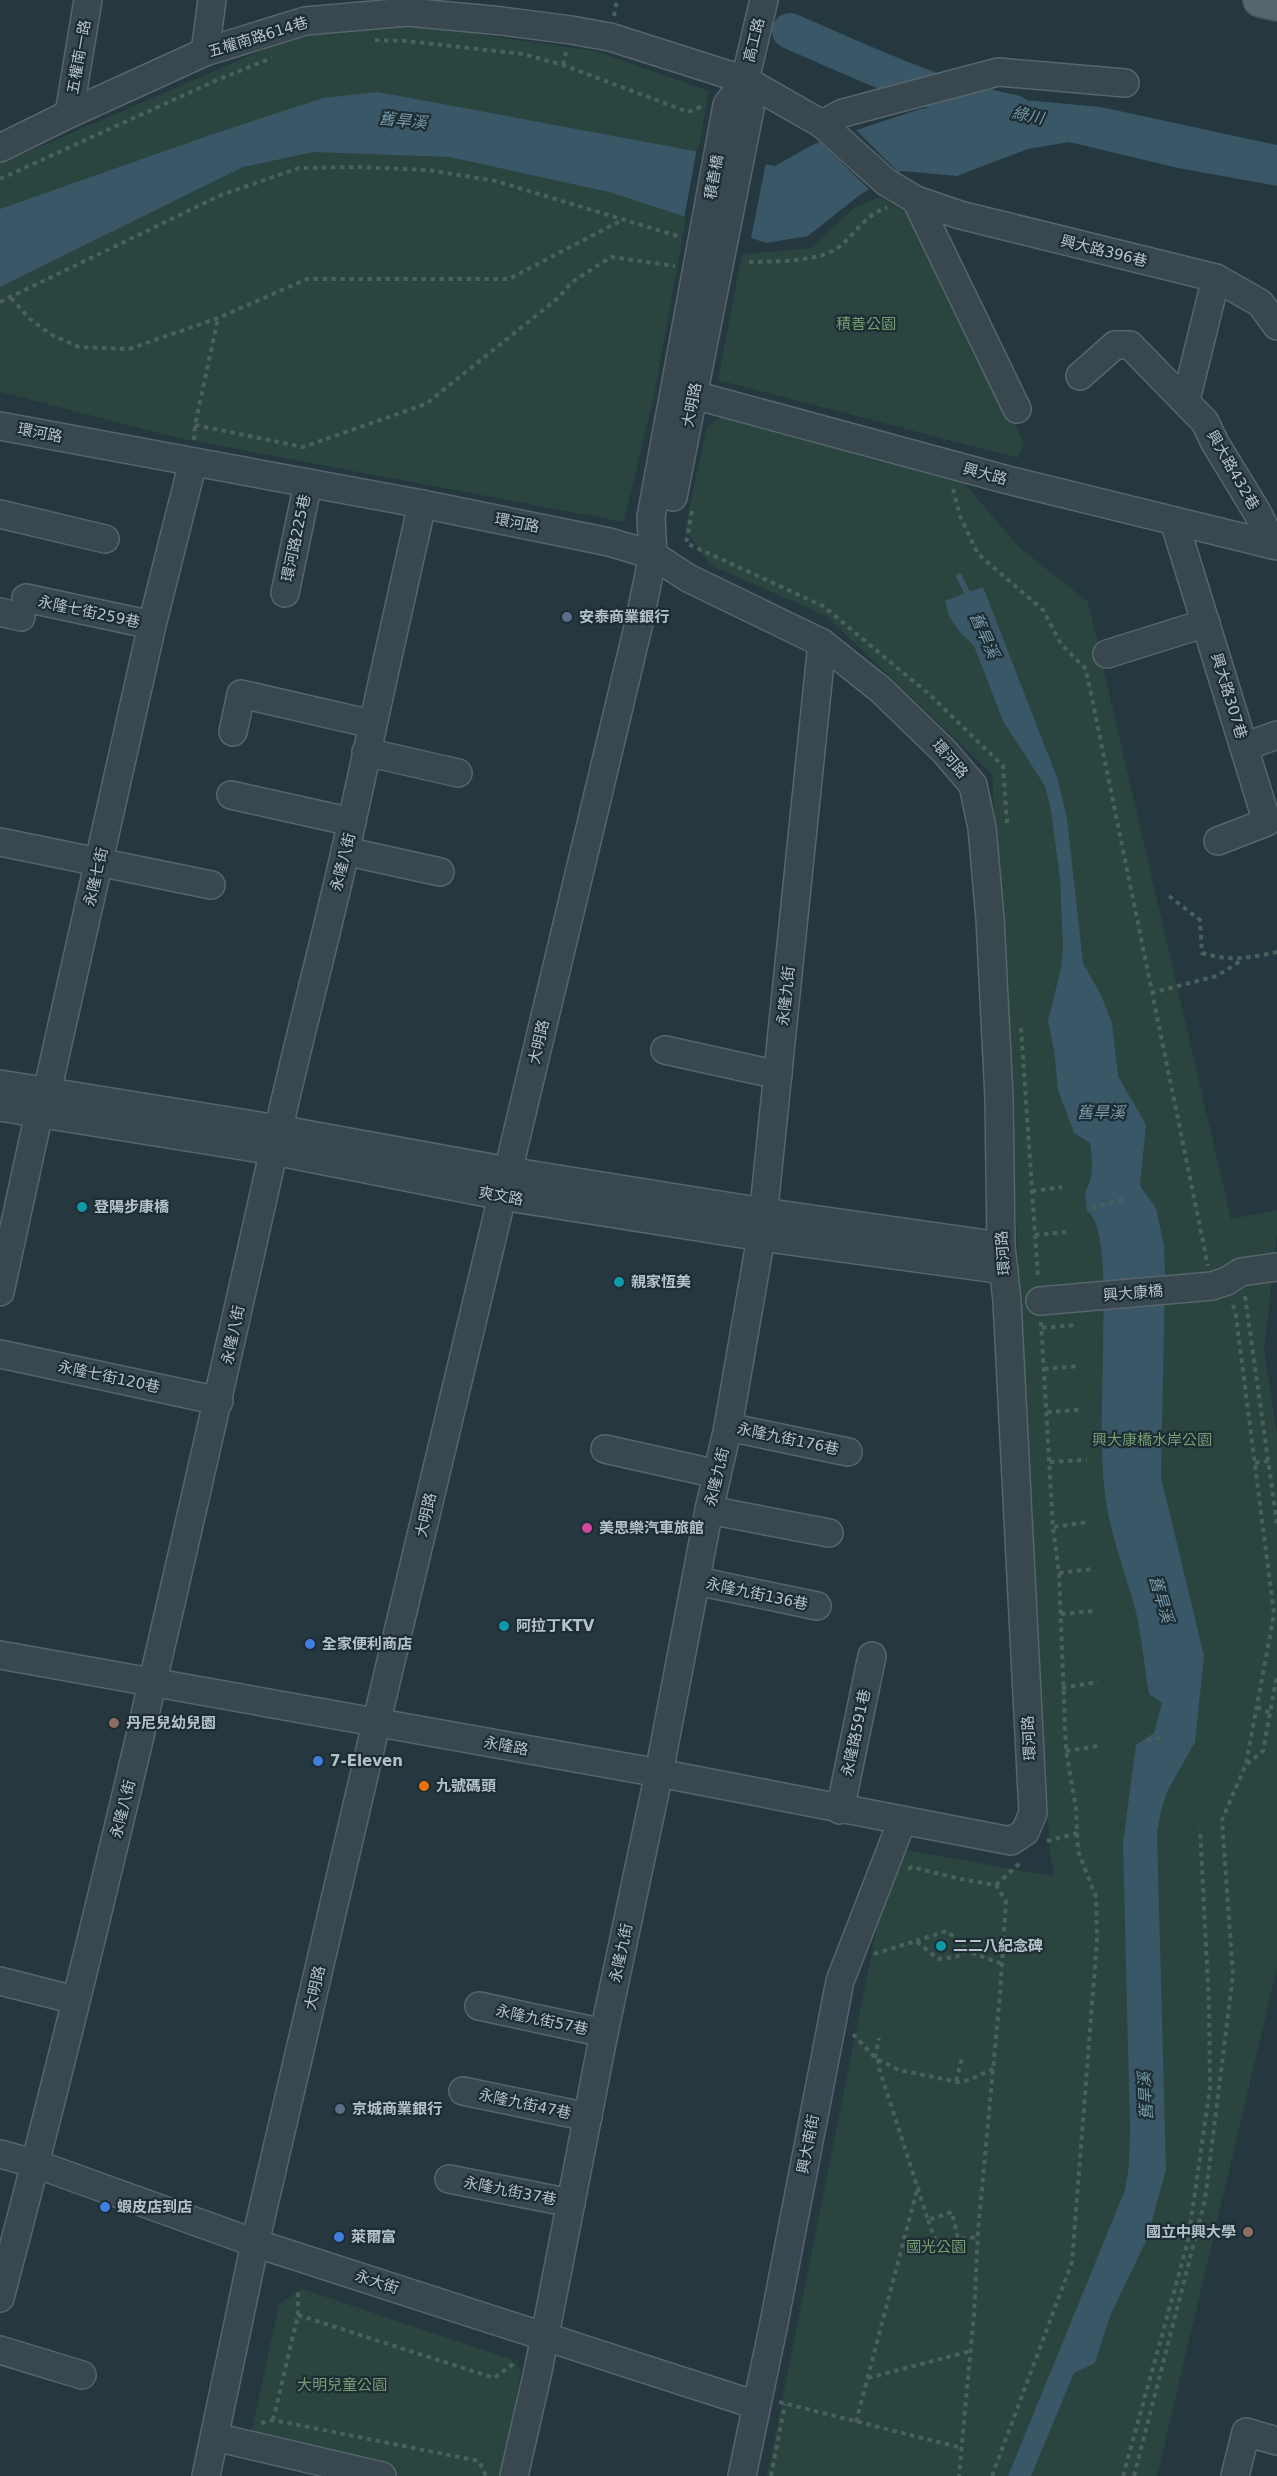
<svg xmlns="http://www.w3.org/2000/svg" width="1277" height="2476" viewBox="0 0 1277 2476" font-family="'DejaVu Sans','Noto Sans TC',sans-serif">
<style>
.green{fill:#2a443f}
.water{fill:#395766}
.pier{fill:#25373f}
.lines{fill:none;stroke-linecap:round;stroke-linejoin:round}
.stream{stroke:#395766;stroke-width:6}
.river{stroke:#395766;stroke-width:36}
.minor-casing{stroke:#57656d;stroke-width:30}
.major-casing{stroke:#45545b;stroke-width:36}
.path{stroke:#49605d;stroke-width:4;stroke-dasharray:4.5 4.5;stroke-linecap:butt}
.minor{stroke:#39474f;stroke-width:27}
.major{stroke:#57676f;stroke-width:33}
.service-dot{fill:#5c6f8a;stroke:#1e2d34;stroke-width:2}
.culture-dot{fill:#0f9aa8;stroke:#1e2d34;stroke-width:2}
.hotel-dot{fill:#d1479c;stroke:#1e2d34;stroke-width:2}
.shop-dot{fill:#3f7fe0;stroke:#1e2d34;stroke-width:2}
.education-dot{fill:#8d6e63;stroke:#1e2d34;stroke-width:2}
.food-dot{fill:#e8710a;stroke:#1e2d34;stroke-width:2}
.labels{text-anchor:middle;stroke-width:4.5;stroke-linejoin:round;paint-order:stroke}
.street-label{font-size:15px;fill:#b5c2ca;stroke:#1e2d34}
.park-label{font-size:15px;fill:#749f74;stroke:#1e2d34}
.poi-label{font-size:15px;font-weight:bold;fill:#b5c2ca;stroke:#1e2d34;text-anchor:start}
.water-label{font-size:16px;font-style:italic;fill:#769bac;stroke:#1e2d34}
</style>
<rect width="100%" height="100%" fill="#25373f"/>
<g class="green">
<path d="M386 21 596 51 709 91 655 391 624 522 179 438 0 392V164L302 33Z"/>
<path d="M879 197 918 219 1024 443 1018 458 718 380 742 254 812 248 855 207Z"/>
<path d="M721 417 962 481 1020 548 1088 602 1231 1219 1277 1210V1234L1264 1349 1277 1433V1968L1157 2476H767L893 1848 1054 1876 1050 1853 992 774 826 616 710 565 685 528 707 426Z"/>
<path d="M302 2289 511 2359 521 2370 501 2476H397L260 2448 252 2429 279 2304Z"/>
</g>
<g class="water">
<path d="M378 92 775 166 814 144 917 110 982 96 1101 107 1277 145V186L1178 168 1069 142 1028 149 957 176 901 171 861 194 808 236 766 243 609 192 449 157 314 152 243 167 0 287V209L213 134 323 98Z"/>
<path d="M983 587 1058 780 1067 819 1083 963 1101 995 1112 1023 1118 1076 1146 1125 1140 1186 1156 1208 1164 1246 1165 1277 1161 1477 1204 1656 1195 1742 1168 1790 1162 1807 1157 1832 1166 2170 1147 2239 1110 2316 1095 2363 1074 2373 1031 2476H1008L1125 2190 1129 2165 1130 2128 1123 1843 1136 1745 1154 1733 1162 1703 1149 1694C1144 1666 1142 1636 1135 1608 1124 1570 1110 1533 1105 1494 1099 1444 1103 1394 1103 1344 1103 1317 1109 1226 1087 1211L1085 1192C1094 1179 1093 1158 1090 1143L1074 1133 1058 1090 1054 1050 1048 1021 1061 968 1063 946 1060 879 1051 810 1045 786 1003 721 974 646 959 631 949 616 945 601Z"/>
</g>
<g class="pier">
<path d="M854 128 901 175 871 191 818 140Z"/>
<path d="M697 148 766 162 751 238 727 233 684 219Z"/>
</g>
<g class="lines">
<path class="stream" d="M959 576 970 599"/>
<path class="river" d="M790 31C862 62 936 98 1014 113"/>
<defs>
<g id="minor">
<path d="M205 52 212 0"/>
<path d="M69 114 88 0"/>
<path d="M822 124 843 113 998 72 1125 83"/>
<path d="M0 148 69 114 205 52 305 21 408 12 502 21 571 30 610 37 745 80 822 124 886 182 916 200 960 215 1216 278 1260 303 1277 326"/>
<path d="M916 200 1017 409"/>
<path d="M1080 376 1115 345H1130L1205 422 1215 443 1257 512 1273 545"/>
<path d="M694 395 1008 480 1277 546"/>
<path d="M1186 400 1216 278"/>
<path d="M0 426 422 504 609 542 653 555 688 578 822 643 881 690 944 751 973 785 982 828 990 919 999 1098 1001 1246 1007 1301 1033 1813 1025 1832 1011 1841 659 1773 0 1655"/>
<path d="M673 497 750 109 745 80"/>
<path d="M0 514 105 539"/>
<path d="M1174 521 1267 822 1218 841"/>
<path d="M285 593 308 483"/>
<path d="M26 598 152 625"/>
<path d="M0 612 21 617"/>
<path d="M1107 654 1206 623"/>
<path d="M233 732 241 694 372 724"/>
<path d="M1244 747 1277 735"/>
<path d="M366 752 458 773"/>
<path d="M231 795 352 822"/>
<path d="M0 842 211 885"/>
<path d="M345 851 440 872"/>
<path d="M665 1050 778 1075"/>
<path d="M0 1084 278 1129 508 1171 763 1212 1001 1246"/>
<path d="M0 1107 274 1151 502 1196 761 1237 1004 1270"/>
<path d="M0 1292 39 1113 47 1092 152 625 193 462"/>
<path d="M1040 1301 1212 1286 1227 1281 1241 1272 1277 1267"/>
<path d="M0 1354 219 1401"/>
<path d="M728 1427 848 1452"/>
<path d="M605 1449 717 1474"/>
<path d="M709 1510 829 1533"/>
<path d="M697 1581 817 1606"/>
<path d="M840 1810 872 1656"/>
<path d="M0 1981 75 2000"/>
<path d="M479 2006 604 2033"/>
<path d="M463 2091 588 2117"/>
<path d="M0 2154 36 2164 255 2243 756 2405"/>
<path d="M449 2179 571 2203"/>
<path d="M0 2298C103 1910 191 1519 279 1127 302 1025 330 923 352 821 375 715 398 610 422 504"/>
<path d="M0 2350 82 2375"/>
<path d="M215 2437 382 2476"/>
<path d="M206 2476 255 2243 376 1724 639 623 653 555 651 517 727 105 745 80 764 0"/>
<path d="M514 2476 538 2371 604 2033 659 1773 709 1510 728 1427 761 1237 822 643"/>
<path d="M742 2476 773 2328 840 1981 902 1821"/>
<path d="M1235 2476 1246 2432 1277 2441"/>
</g>
<path id="major" d="M1260 0 1277 4"/>
</defs>
<use href="#minor" class="minor-casing"/>
<use href="#major" class="major-casing"/>
<g class="path">
<path d="M614 16 617 0"/>
<path d="M375 40 406 41 523 54 563 65 688 112 703 106"/>
<path d="M563 65 566 52"/>
<path d="M0 179 217 80 272 58"/>
<path d="M749 262C776 261 819 263 840 246 856 233 867 213 887 208"/>
<path d="M11 298 30 319 52 335 79 347 129 349 218 318 307 279H509L622 220"/>
<path d="M0 302 221 195 299 168 357 167 428 170 496 181 681 237"/>
<path d="M195 425 303 447 426 404 558 298 572 282 611 257 675 266"/>
<path d="M194 440 195 425 218 318"/>
<path d="M953 489 960 516 978 554 1043 610 1061 644 1086 669 1208 1266"/>
<path d="M692 511 686 543 823 606 930 695 1003 766 1007 823"/>
<path d="M1169 896 1200 920 1202 953C1232 962 1248 958 1277 952"/>
<path d="M1151 993 1217 976 1242 960"/>
<path d="M1021 1028 1038 1278"/>
<path d="M1032 1191 1062 1187"/>
<path d="M1092 1208 1124 1199"/>
<path d="M1035 1235 1066 1232"/>
<path d="M1245 1296 1277 1524"/>
<path d="M1042 1328 1077 1325"/>
<path d="M1044 1369 1079 1366"/>
<path d="M1047 1412 1079 1410"/>
<path d="M1050 1462 1087 1460"/>
<path d="M1255 1463 1268 1461"/>
<path d="M1054 1527 1089 1522"/>
<path d="M1059 1573 1092 1569"/>
<path d="M1061 1614 1093 1611"/>
<path d="M1062 1688 1098 1682"/>
<path d="M1257 1707 1270 1713"/>
<path d="M1147 1740 1163 1738"/>
<path d="M1066 1751 1098 1746"/>
<path d="M1247 1764 1263 1751 1277 1675"/>
<path d="M1047 1841 1078 1833"/>
<path d="M908 1869 912 1867 960 1879 996 1885 1006 1902 1000 1994 978 2231 974 2314 959 2476"/>
<path d="M996 1885 1021 1862"/>
<path d="M916 1941 946 1931 957 1939 967 1951"/>
<path d="M874 1954 916 1941 938 1959 956 1957 967 1951 1002 1964"/>
<path d="M853 2034 875 2058 899 2070 958 2082 969 2080 993 2069"/>
<path d="M875 2058 879 2038"/>
<path d="M878 2059 879 2068 928 2220 952 2212 958 2239 978 2237"/>
<path d="M956 2081 962 2058"/>
<path d="M928 2220 935 2239"/>
<path d="M298 2315 494 2378 517 2361"/>
<path d="M868 2378 971 2351"/>
<path d="M779 2402 962 2448"/>
<path d="M273 2420 298 2315V2292"/>
<path d="M856 2422 918 2186"/>
<path d="M261 2423 273 2420 479 2461 486 2476"/>
<path d="M771 2476 785 2404"/>
<path d="M992 2476 1072 2262 1097 1941 1096 1897 1078 1851 1076 1808 1066 1751 1059 1573 1053 1528 1041 1321"/>
<path d="M1123 2476 1188 2241 1210 2088 1209 2004 1200 1829"/>
<path d="M1134 2476 1205 2200 1233 1975 1222 1820 1246 1764 1274 1614 1236 1316 1232 1302"/>
</g>
<use href="#minor" class="minor"/>
<use href="#major" class="major"/>
</g>
<g class="service-dot">
<circle cx="567" cy="617" r="6"/>
<circle cx="340" cy="2109" r="6"/>
</g>
<g class="culture-dot">
<circle cx="82" cy="1207" r="6"/>
<circle cx="619" cy="1282" r="6"/>
<circle cx="504" cy="1626" r="6"/>
<circle cx="941" cy="1946" r="6"/>
</g>
<circle class="hotel-dot" cx="587" cy="1528" r="6"/>
<g class="shop-dot">
<circle cx="310" cy="1644" r="6"/>
<circle cx="318" cy="1761" r="6"/>
<circle cx="105" cy="2207" r="6"/>
<circle cx="339" cy="2237" r="6"/>
</g>
<g class="education-dot">
<circle cx="114" cy="1723" r="6"/>
<circle cx="1248" cy="2232" r="6"/>
</g>
<circle class="food-dot" cx="424" cy="1786" r="6"/>
<g class="labels">
<g class="street-label">
<text transform="translate(258 37) rotate(-17)" y="5">五權南路614巷</text>
<text transform="translate(754 40) rotate(-76)" y="5">高工路</text>
<text transform="translate(79 57) rotate(-80)" y="5">五權南一路</text>
<text transform="translate(714 177) rotate(-80)" y="5">積善橋</text>
<text transform="translate(1104 251) rotate(14)" y="5">興大路396巷</text>
<text transform="translate(692 405) rotate(-79)" y="5">大明路</text>
<text transform="translate(40 433) rotate(11)" y="5">環河路</text>
<text transform="translate(1233 470) rotate(60)" y="5">興大路432巷</text>
<text transform="translate(985 474) rotate(15)" y="5">興大路</text>
<text transform="translate(517 523) rotate(11)" y="5">環河路</text>
<text transform="translate(296 538) rotate(-78)" y="5">環河路225巷</text>
<text transform="translate(89 612) rotate(12)" y="5">永隆七街259巷</text>
<text transform="translate(1229 696) rotate(73)" y="5">興大路307巷</text>
<text transform="translate(950 759) rotate(49)" y="5">環河路</text>
<text transform="translate(343 862) rotate(-76)" y="5">永隆八街</text>
<text transform="translate(96 877) rotate(-77)" y="5">永隆七街</text>
<text transform="translate(786 996) rotate(-84)" y="5">永隆九街</text>
<text transform="translate(539 1042) rotate(-77)" y="5">大明路</text>
<text transform="translate(501 1196) rotate(10)" y="5">爽文路</text>
<text transform="translate(1003 1253) rotate(-94)" y="5">環河路</text>
<text transform="translate(1133 1293) rotate(-5)" y="5">興大康橋</text>
<text transform="translate(233 1335) rotate(-78)" y="5">永隆八街</text>
<text transform="translate(109 1377) rotate(12)" y="5">永隆七街120巷</text>
<text transform="translate(788 1439) rotate(12)" y="5">永隆九街176巷</text>
<text transform="translate(717 1477) rotate(-77)" y="5">永隆九街</text>
<text transform="translate(426 1515) rotate(-77)" y="5">大明路</text>
<text transform="translate(757 1594) rotate(12)" y="5">永隆九街136巷</text>
<text transform="translate(856 1733) rotate(-78)" y="5">永隆路591巷</text>
<text transform="translate(1029 1738) rotate(-93)" y="5">環河路</text>
<text transform="translate(506 1746) rotate(10)" y="5">永隆路</text>
<text transform="translate(123 1809) rotate(-76)" y="5">永隆八街</text>
<text transform="translate(621 1953) rotate(-78)" y="5">永隆九街</text>
<text transform="translate(315 1988) rotate(-77)" y="5">大明路</text>
<text transform="translate(542 2020) rotate(12)" y="5">永隆九街57巷</text>
<text transform="translate(525 2104) rotate(12)" y="5">永隆九街47巷</text>
<text transform="translate(808 2144) rotate(-79)" y="5">興大南街</text>
<text transform="translate(510 2191) rotate(11)" y="5">永隆九街37巷</text>
<text transform="translate(377 2282) rotate(18)" y="5">永大街</text>
</g>
<g class="park-label">
<text x="866" y="329">積善公園</text>
<text x="1152" y="1445">興大康橋水岸公園</text>
<text x="936" y="2252">國光公園</text>
<text x="342" y="2390">大明兒童公園</text>
</g>
<g class="poi-label">
<text x="579" y="622">安泰商業銀行</text>
<text x="94" y="1212">登陽步康橋</text>
<text x="631" y="1287">親家恆美</text>
<text x="599" y="1533">美思樂汽車旅館</text>
<text x="516" y="1631">阿拉丁KTV</text>
<text x="322" y="1649">全家便利商店</text>
<text x="126" y="1728">丹尼兒幼兒園</text>
<text x="330" y="1766">7-Eleven</text>
<text x="436" y="1791">九號碼頭</text>
<text x="953" y="1951">二二八紀念碑</text>
<text x="352" y="2114">京城商業銀行</text>
<text x="117" y="2212">蝦皮店到店</text>
<text x="1236" y="2237" text-anchor="end">國立中興大學</text>
<text x="351" y="2242">萊爾富</text>
</g>
<g class="water-label">
<text transform="translate(1028 115) rotate(11)" y="6">綠川</text>
<text transform="translate(403 120) rotate(6)" y="6">舊旱溪</text>
<text transform="translate(985 635) rotate(66)" y="6">舊旱溪</text>
<text x="1101" y="1118">舊旱溪</text>
<text transform="translate(1162 1599) rotate(74)" y="6">舊旱溪</text>
<text transform="translate(1145 2096) rotate(-93)" y="6">舊旱溪</text>
</g>
</g>
</svg>
